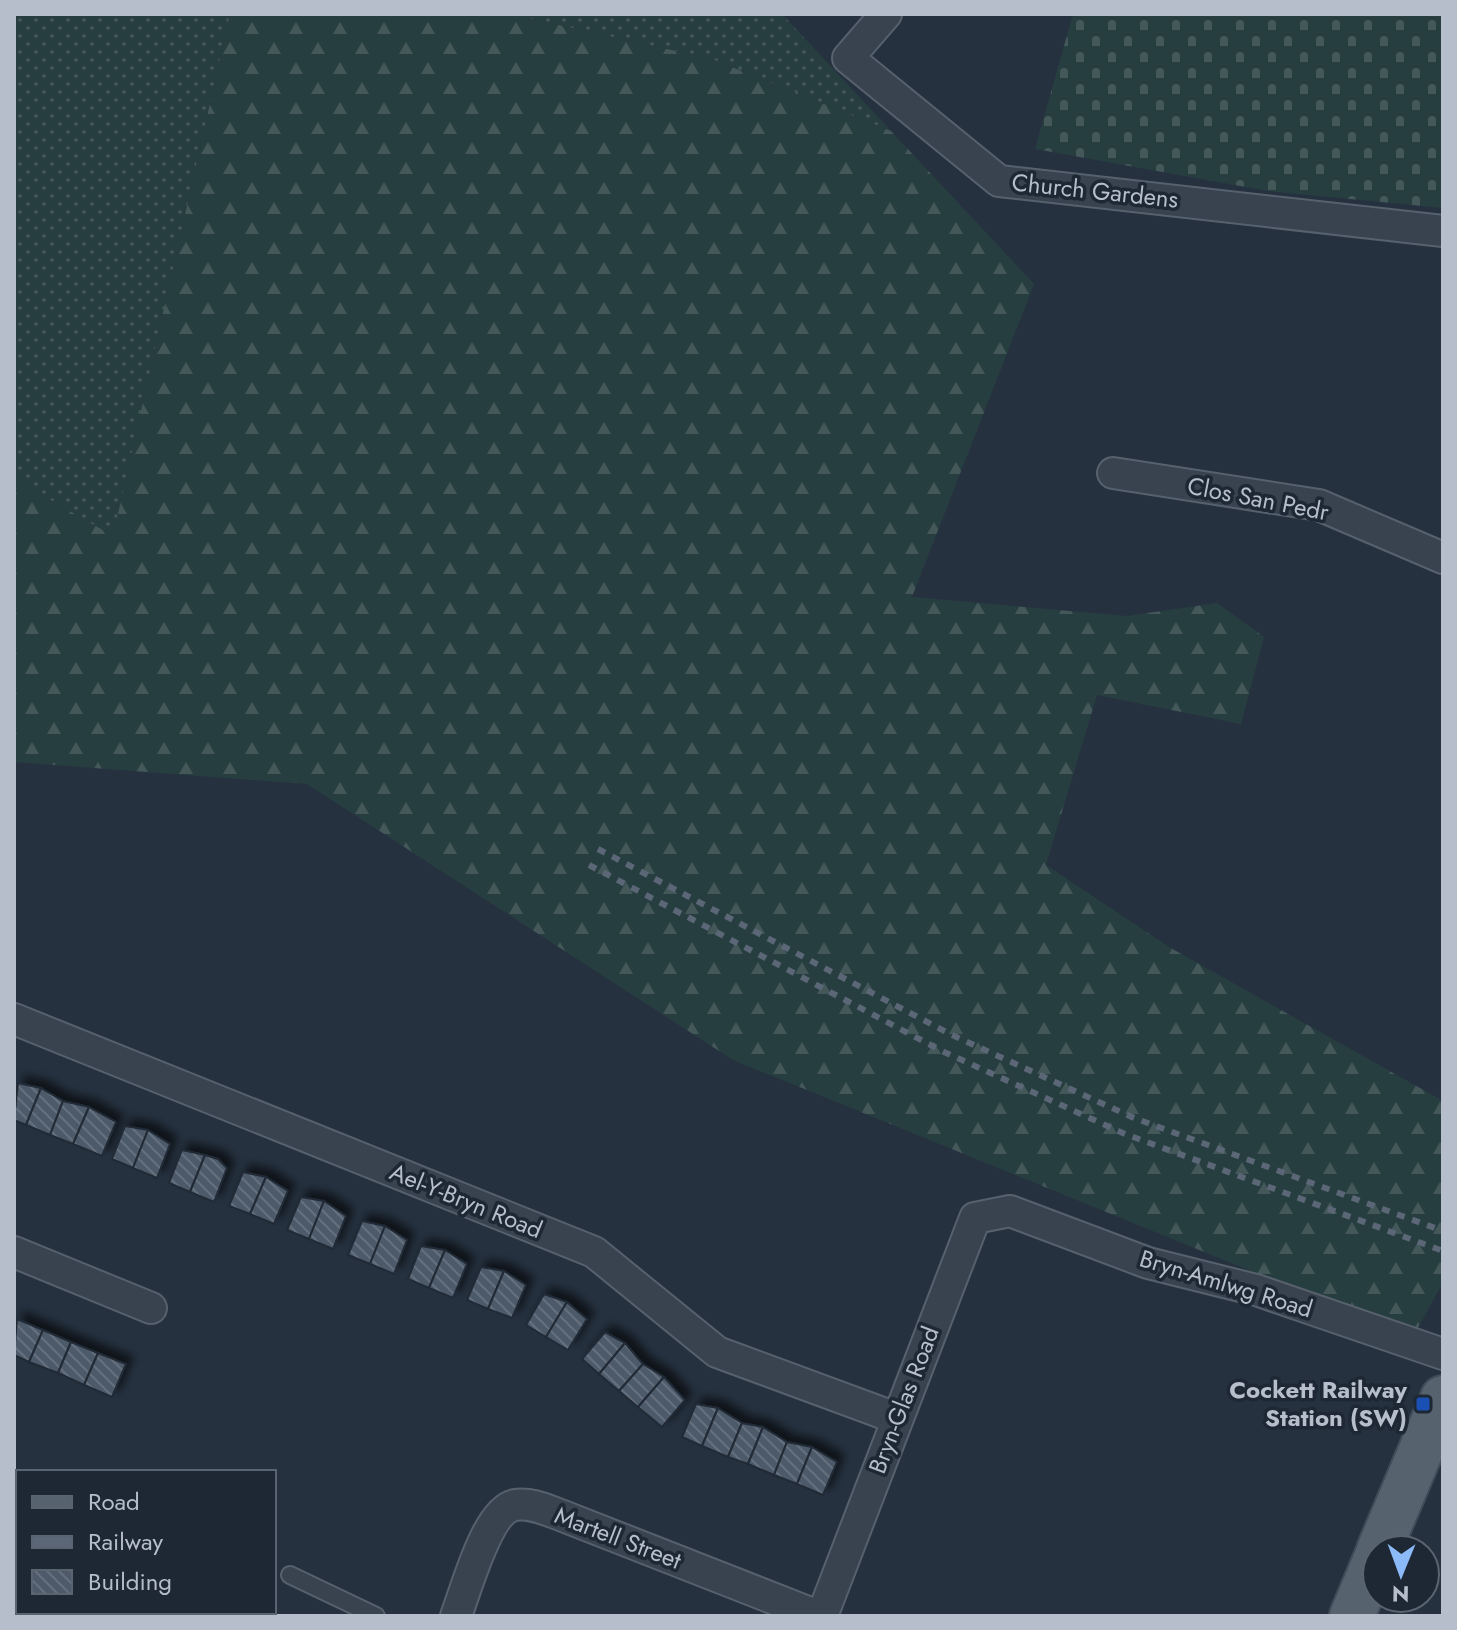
<svg xmlns="http://www.w3.org/2000/svg" width="1457" height="1630" viewBox="0 0 1457 1630" font-family="Jost,sans-serif">
<style>
.grass{fill:url(#grass-dots)}
.forest{fill:url(#forest-firs)}
.cemetery{fill:url(#cemetery-stones)}
.building{fill:url(#building-back-hatch);stroke:#202a36;stroke-width:2;filter:url(#shadow)}
.lines{fill:none;stroke-linecap:round;stroke-linejoin:round}
.service-casing{stroke:#57616d;stroke-width:20}
.minor-casing{stroke:#57616d;stroke-width:34}
.primary-casing{stroke:#424c58;stroke-width:48}
.service{stroke:#39434f;stroke-width:16}
.minor{stroke:#39434f;stroke-width:30}
.primary{stroke:#57626f;stroke-width:44}
.rail{stroke:#5b6776;stroke-width:6;stroke-dasharray:8 8;stroke-linecap:butt}
.transit-dot{fill:#1a4fb4;stroke:#1e2834;stroke-width:3}
.labels{text-anchor:middle;stroke-width:7;stroke-linejoin:round;paint-order:stroke}
.street-label{font-size:24px;fill:#b5beca;stroke:#1e2834}
.poi-label{font-size:24px;font-weight:bold;fill:#b5beca;stroke:#1e2834;text-anchor:end}
</style>
<defs>
<pattern id="grass-dots" width="8" height="8" patternUnits="userSpaceOnUse" patternTransform="scale(2)"><rect width="8" height="8" fill="#273e40"/><path d="M2 2h.1M6 6h.1" fill="none" stroke="#44585a" stroke-width="1.8" stroke-linecap="round"/></pattern>
<pattern id="forest-firs" width="22" height="20" patternUnits="userSpaceOnUse" patternTransform="scale(2)"><rect width="22" height="20" fill="#273e40"/><path d="M5 1l3.5 6h-7zM16 11l3.5 6h-7z" fill="#44585a"/></pattern>
<pattern id="cemetery-stones" width="16" height="16" patternUnits="userSpaceOnUse" patternTransform="scale(2)"><rect width="16" height="16" fill="#273e40"/><path d="M2 7V4a2 2 0 0 1 4 0v3zM10 15v-3a2 2 0 0 1 4 0v3z" fill="#44585a"/></pattern>
<pattern id="building-back-hatch" width="6" height="6" patternUnits="userSpaceOnUse" patternTransform="scale(2)"><rect width="6" height="6" fill="#4e5a6a"/><path d="M-1 5l2 2M0 0l6 6M5-1l2 2" fill="none" stroke="#65707e"/></pattern>
<filter id="shadow"><feDropShadow dx="7" dy="-7" stdDeviation="4" flood-color="#0009"/></filter>
</defs>
<rect width="100%" height="100%" fill="#25313f"/>
<g class="grass">
<path d="M14 14H230L113 537 25 485 14 474Z"/>
<path d="M509 14H782L891 131 712 59Z"/>
</g>
<path class="forest" d="M230 14H509L712 59 891 131 1034 284 912 597 1127 616 1217 603 1264 637 1241 724 1097 695 1046 865 1169 947 1443 1101V1282L1413 1337 733 1060 307 784 14 762V474L25 485 113 536Z"/>
<path class="cemetery" d="M1073 14H1443V208L1268 191 1035 149Z"/>
<g class="building">
<path d="M18 1083 41 1088 26 1125 14 1120Z"/>
<path d="M41 1088 63 1101 50 1135 26 1125Z"/>
<path d="M63 1101 89 1107 73 1144 50 1135Z"/>
<path d="M89 1107 116 1122 102 1156 73 1144Z"/>
<path d="M125 1126 148 1130 133 1168 112 1159Z"/>
<path d="M148 1130 170 1144 157 1178 133 1168Z"/>
<path d="M182 1150 205 1155 190 1192 169 1183Z"/>
<path d="M205 1155 218 1159 227 1168 214 1202 190 1192Z"/>
<path d="M243 1172 266 1177 250 1214 229 1206Z"/>
<path d="M266 1177 288 1191 274 1224 250 1214Z"/>
<path d="M301 1197 324 1201 309 1239 287 1230Z"/>
<path d="M324 1201 346 1216 333 1249 309 1239Z"/>
<path d="M362 1221 385 1226 370 1264 348 1255Z"/>
<path d="M385 1226 407 1240 394 1274 370 1264Z"/>
<path d="M421 1246 445 1250 429 1288 408 1279Z"/>
<path d="M445 1250 467 1264 453 1298 429 1288Z"/>
<path d="M481 1267 504 1271 488 1309 467 1300Z"/>
<path d="M504 1271 526 1285 512 1318 488 1309Z"/>
<path d="M544 1294 567 1302 546 1337 526 1325Z"/>
<path d="M567 1302 587 1319 568 1350 546 1337Z"/>
<path d="M17 1319 43 1330 29 1362 14 1355Z"/>
<path d="M43 1330 71 1342 58 1373 29 1362Z"/>
<path d="M605 1332 625 1343 599 1374 582 1359Z"/>
<path d="M71 1342 98 1353 84 1385 58 1373Z"/>
<path d="M625 1343 643 1364 619 1391 599 1374Z"/>
<path d="M98 1353 126 1364 112 1397 84 1385Z"/>
<path d="M643 1364 664 1377 638 1407 619 1391Z"/>
<path d="M664 1377 685 1400 662 1427 638 1407Z"/>
<path d="M696 1404 718 1408 702 1446 682 1437Z"/>
<path d="M718 1408 742 1423 728 1457 702 1446Z"/>
<path d="M742 1423 763 1427 748 1464 728 1457Z"/>
<path d="M763 1427 787 1442 774 1475 748 1464Z"/>
<path d="M787 1442 812 1447 797 1484 774 1475Z"/>
<path d="M812 1447 837 1462 823 1495 797 1484Z"/>
</g>
<g class="lines">
<defs>
<path id="service" d="M290 1575 376 1616"/>
<g id="minor">
<path d="M886 14 848 58 999 181 1443 231"/>
<path d="M1113 473 1319 505 1443 558"/>
<path d="M14 1019 594 1252 717 1352 896 1418"/>
<path d="M14 1252 151 1308"/>
<path d="M456 1616C466 1590 487 1510 515 1505 531 1502 549 1511 563 1516L818 1616"/>
<path d="M822 1616 975 1218 1010 1211 1148 1263 1256 1290 1443 1354"/>
</g>
<g id="primary">
<path d="M1379 1550 1443 1398"/>
<path d="M1352 1616 1377 1556"/>
</g>
</defs>
<use href="#service" class="service-casing"/>
<use href="#minor" class="minor-casing"/>
<use href="#primary" class="primary-casing"/>
<use href="#service" class="service"/>
<use href="#minor" class="minor"/>
<use href="#primary" class="primary"/>
<g class="rail">
<path d="M598 849 952 1035 1134 1118 1443 1231"/>
<path d="M589 865 942 1051 1125 1134 1443 1251"/>
</g>
</g>
<rect class="transit-dot" x="1415" y="1396" width="16" height="16" rx="4"/>
<g class="labels">
<g class="street-label">
<text transform="translate(1095 191) rotate(6)" y="8">Church Gardens</text>
<text transform="translate(1258 499) rotate(11)" y="8">Clos San Pedr</text>
<text transform="translate(466 1201) rotate(22)" y="8">Ael-Y-Bryn Road</text>
<text transform="translate(1226 1284) rotate(17)" y="8">Bryn-Amlwg Road</text>
<text transform="translate(904 1400) rotate(-69)" y="8">Bryn-Glas Road</text>
<text transform="translate(618 1538) rotate(21)" y="8">Martell Street</text>
</g>
<g class="poi-label">
<text x="1407" y="1398">Cockett Railway<tspan x="1407" dy="28">Station (SW)</tspan></text>
</g>
</g>
<rect width="1457" height="1630" fill="none" stroke="#b5beca" stroke-width="32"/>
<rect x="16" y="1470" width="260" height="144" fill="#1e2834" stroke="#5a6470" stroke-width="2"/>
<rect x="32" y="1496" width="40" height="12" fill="#57626f" stroke="#5a6470" stroke-width="2"/>
<text x="88" y="1510" font-size="24" fill="#b5beca">Road</text>
<rect x="32" y="1536" width="40" height="12" fill="#5b6776" stroke="#5a6470" stroke-width="2"/>
<text x="88" y="1550" font-size="24" fill="#b5beca">Railway</text>
<rect x="32" y="1570" width="40" height="24" fill="url(#building-back-hatch)" stroke="#5a6470" stroke-width="2"/>
<text x="88" y="1590" font-size="24" fill="#b5beca">Building</text>
<g transform="translate(1401 1574) rotate(181)"><circle r="38" fill="#1e2834" stroke="#5a6470" stroke-width="2"/>
<path d="M0-6L14 30L0 20L-14 30Z" fill="#8cbaf8"/>
<text y="-12" font-size="22" font-weight="bold" text-anchor="middle" fill="#b5beca">N</text>
</g>
</svg>
